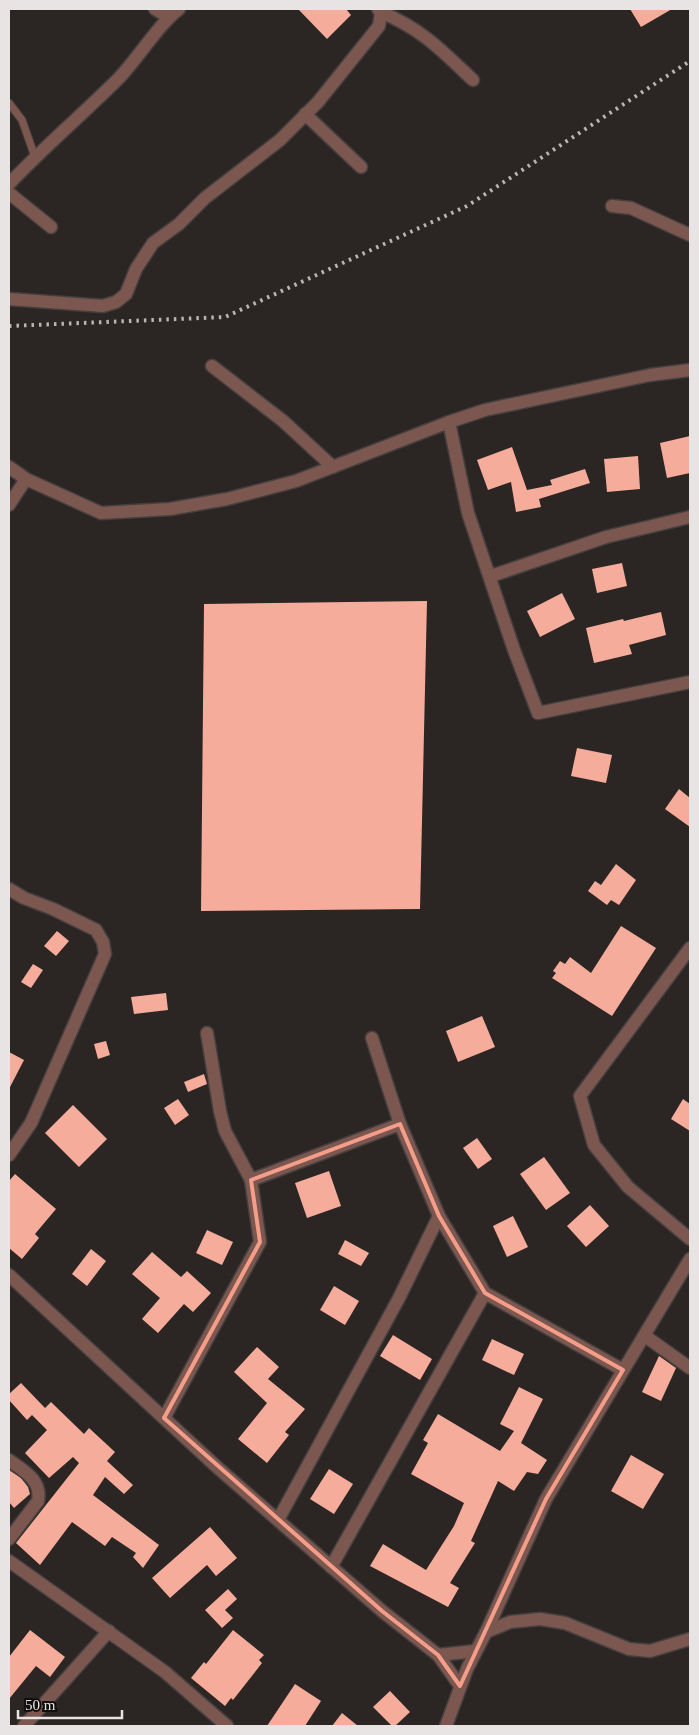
<svg xmlns="http://www.w3.org/2000/svg" width="699" height="1735" viewBox="0 0 699 1735" font-family="'Times New Roman',serif">
<style>
.building{fill:#f6ac9b}
.lines{fill:none;stroke-linecap:round;stroke-linejoin:round}
.lane-casing{stroke:#45403f;stroke-width:9}
.street-casing{stroke:#45403f;stroke-width:15}
.lane{stroke:#7c574f;stroke-width:7}
.street{stroke:#7c574f;stroke-width:12}
.rail{stroke:#bab5b5;stroke-width:4;stroke-dasharray:2.5 5;stroke-linecap:butt}
.marked{fill:none;stroke:#f49e8a;stroke-width:4;stroke-linejoin:round}
</style>
<rect width="100%" height="100%" fill="#2b2524"/>
<g class="building">
<path d="M298 9H346L351 15 327 39Z"/>
<path d="M630 9H672L641 27Z"/>
<path d="M690 436V473L667 478 660 443Z"/>
<path d="M512 447 527 490 552 485 550 480 585 469 590 483 539 499 541 507 516 512 511 482 488 490 477 460Z"/>
<path d="M638 456 640 489 607 492 604 459Z"/>
<path d="M622 563 627 586 597 593 592 569Z"/>
<path d="M562 593 575 619 540 637 527 611Z"/>
<path d="M427 601 420 909 201 911 204 604Z"/>
<path d="M661 612 666 635 629 645 632 654 594 663 586 628 623 619 624 621Z"/>
<path d="M577 748 612 755 606 783 571 776Z"/>
<path d="M679 789 690 798V827L665 809Z"/>
<path d="M616 864 636 880 619 905 611 900 607 905 588 891 595 881 601 885Z"/>
<path d="M621 926 656 948 612 1016 552 978 556 973 553 971 560 961 565 964 570 957 591 973Z"/>
<path d="M57 931 69 941 56 956 44 946Z"/>
<path d="M33 964 43 970 31 988 21 982Z"/>
<path d="M166 993 168 1010 134 1014 131 997Z"/>
<path d="M482 1016 495 1047 458 1062 446 1031Z"/>
<path d="M106 1041 110 1055 98 1059 94 1044Z"/>
<path d="M9 1052 24 1060 9 1089Z"/>
<path d="M204 1074 207 1084 188 1092 184 1082Z"/>
<path d="M178 1099 189 1115 175 1125 164 1108Z"/>
<path d="M683 1099 690 1104V1131L671 1119Z"/>
<path d="M73 1105 107 1139 79 1167 45 1133Z"/>
<path d="M477 1138 492 1159 478 1169 463 1148Z"/>
<path d="M544 1157 570 1193 546 1210 520 1174Z"/>
<path d="M329 1171 341 1206 307 1218 295 1183Z"/>
<path d="M15 1174 56 1209 35 1234 39 1238 22 1259 9 1248V1181Z"/>
<path d="M590 1205 609 1226 586 1247 567 1226Z"/>
<path d="M513 1216 528 1247 507 1257 493 1226Z"/>
<path d="M207 1230 233 1242 222 1265 196 1253Z"/>
<path d="M345 1240 369 1253 361 1266 338 1254Z"/>
<path d="M91 1249 106 1261 87 1286 72 1274Z"/>
<path d="M152 1252 181 1277 187 1271 211 1293 193 1312 184 1304 158 1333 142 1319 160 1298 132 1274Z"/>
<path d="M334 1286 359 1301 345 1325 320 1310Z"/>
<path d="M393 1335 432 1359 420 1380 380 1356Z"/>
<path d="M492 1339 524 1354 514 1375 482 1360Z"/>
<path d="M257 1347 279 1367 268 1379 305 1409 285 1432 289 1435 267 1463 238 1439 267 1403 234 1372Z"/>
<path d="M659 1356 676 1368 661 1401 642 1392Z"/>
<path d="M21 1383 45 1408 51 1402 84 1434 89 1428 115 1452 107 1461 133 1485 124 1494 105 1477 93 1495 159 1545 143 1568 133 1557 136 1553 112 1537 105 1546 72 1522 40 1565 16 1543 79 1463 73 1457 49 1478 25 1453 47 1430 32 1415 27 1420 9 1400V1394Z"/>
<path d="M519 1387 543 1399 521 1443 547 1460 538 1474 527 1472 514 1491 498 1481 471 1541 475 1543 450 1583 459 1588 448 1607 370 1566 383 1544 426 1570 454 1526 464 1503 411 1474 428 1443 423 1440 438 1414 500 1451 514 1431 500 1424Z"/>
<path d="M631 1455 664 1474 643 1509 611 1491Z"/>
<path d="M329 1469 353 1484 334 1514 310 1499Z"/>
<path d="M9 1470 21 1478 28 1487 30 1494 14 1508 9 1502Z"/>
<path d="M210 1527 237 1558 216 1576 207 1565 170 1598 152 1578Z"/>
<path d="M228 1589 237 1599 225 1610 233 1618 222 1628 205 1610Z"/>
<path d="M30 1630 65 1657 50 1677 36 1666 9 1699V1657Z"/>
<path d="M233 1630 264 1655 259 1660 262 1663 233 1700 231 1698 225 1706 191 1678 204 1662 206 1664Z"/>
<path d="M295 1684 321 1701 305 1726H267Z"/>
<path d="M390 1691 410 1712 395 1726H392L373 1707Z"/>
<path d="M342 1713 358 1726H332Z"/>
</g>
<g class="lines">
<defs>
<path id="lane" d="M9 103 22 120 35 157"/>
<g id="street">
<path d="M155 9 168 17"/>
<path d="M381 12C423 30 440 49 473 80"/>
<path d="M305 114 361 167"/>
<path d="M9 184C44 147 83 114 119 78 139 57 157 26 179 9"/>
<path d="M9 193 51 227"/>
<path d="M612 206 631 208 690 235"/>
<path d="M9 299 103 306 116 302 126 294 136 269 153 243 179 224 205 198 280 140 318 102 379 26 381 12 378 9"/>
<path d="M212 366 283 421 333 467"/>
<path d="M449 422 468 513 514 650 538 713 690 682"/>
<path d="M9 467 26 479"/>
<path d="M9 505 26 479 101 513 170 509 227 499 296 481 449 422 485 410 650 375 690 370"/>
<path d="M491 576 606 537 690 517"/>
<path d="M9 889 24 898 53 909 96 930 103 942 105 954 31 1123 9 1155"/>
<path d="M690 948 580 1096 594 1145 628 1187 690 1239"/>
<path d="M372 1038 400 1124 439 1216 485 1293 623 1370"/>
<path d="M251 1180 400 1124"/>
<path d="M9 1275 218 1468 382 1611 438 1655 460 1686"/>
<path d="M645 1336 690 1368"/>
<path d="M164 1418 260 1242 251 1180 225 1131 220 1111 207 1033"/>
<path d="M9 1460C24 1471 42 1480 38 1501L9 1539"/>
<path d="M278 1520 399 1298 439 1216"/>
<path d="M9 1561 165 1672 227 1726"/>
<path d="M331 1567 485 1293"/>
<path d="M486 1632 510 1622 540 1619 565 1623 629 1649 650 1651 690 1639"/>
<path d="M438 1655 475 1651"/>
<path d="M24 1726 109 1631"/>
<path d="M446 1726 467 1669 486 1632 546 1499 690 1259"/>
</g>
</defs>
<use href="#lane" class="lane-casing"/>
<use href="#street" class="street-casing"/>
<use href="#lane" class="lane"/>
<use href="#street" class="street"/>
<path class="rail" d="M9 326 225 317 467 206 690 61"/>
</g>
<path class="marked" d="M400 1124 439 1216 485 1293 623 1370 546 1499 460 1686 438 1655 382 1611 164 1418 260 1242 251 1180Z"/>
<rect width="699" height="1735" fill="none" stroke="#e8e4e4" stroke-width="20"/>
<path d="M18 1710v8h104v-8" fill="none" stroke="#e8e4e4" stroke-width="2.5"/>
<text x="25" y="1710" font-size="15" fill="#e8e4e4" stroke="#110f0e" stroke-width="4" paint-order="stroke">50 m</text>
</svg>
